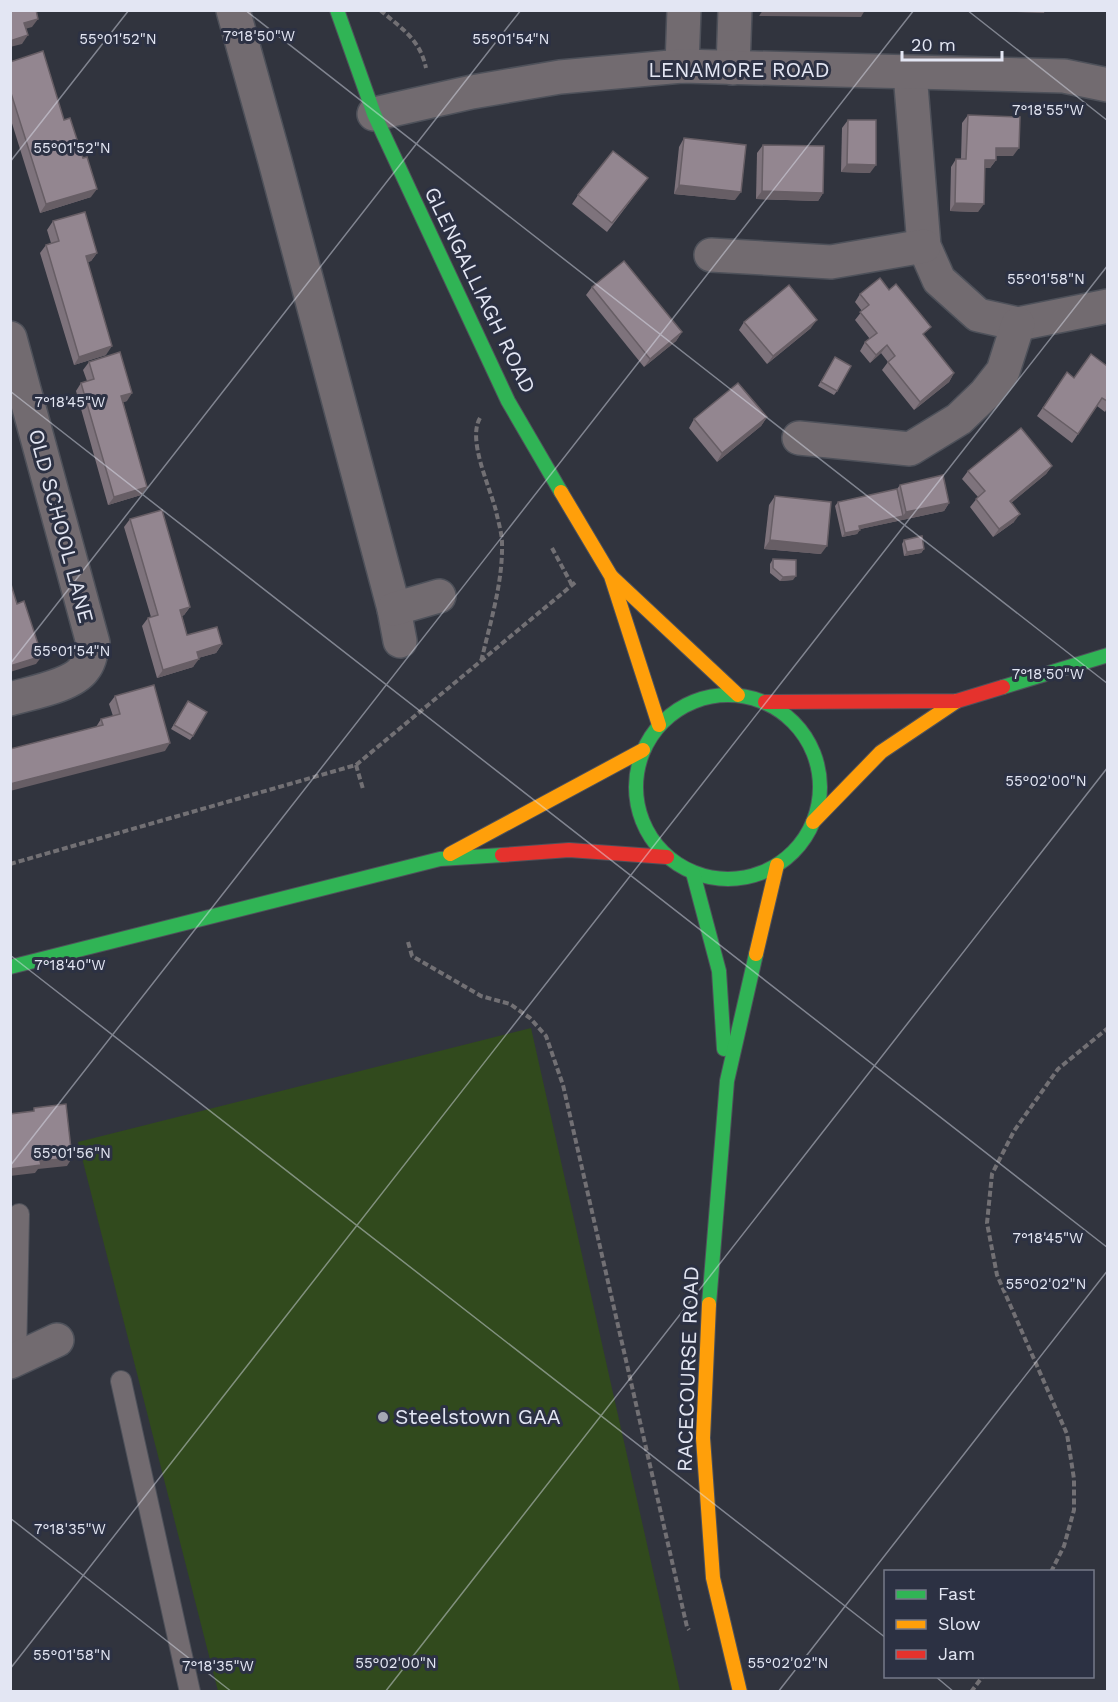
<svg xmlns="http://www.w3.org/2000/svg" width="1118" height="1702" viewBox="0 0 1118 1702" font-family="'Work Sans',sans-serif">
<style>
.green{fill:#314a1d}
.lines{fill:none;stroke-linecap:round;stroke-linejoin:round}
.lane-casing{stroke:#4e515a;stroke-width:22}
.street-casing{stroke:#4e515a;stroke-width:36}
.fast-casing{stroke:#4e515a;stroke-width:16}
.slow-casing{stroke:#4e515a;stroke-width:16}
.jam-casing{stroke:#4e515a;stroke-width:16}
.path{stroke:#727074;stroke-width:4;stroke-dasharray:6 3;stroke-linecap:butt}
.lane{stroke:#726b70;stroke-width:20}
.street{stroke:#726b70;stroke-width:33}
.fast{stroke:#30b455;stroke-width:14}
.slow{stroke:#ff9f0a;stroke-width:14}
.jam{stroke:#e5322d;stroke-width:14}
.wall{fill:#7e737c}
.shaded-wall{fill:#675e65}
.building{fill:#938690;stroke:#675e65;stroke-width:1.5}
.ticks{fill:none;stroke:#e3e6f3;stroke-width:1.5;stroke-opacity:0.45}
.poi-dot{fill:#a5a8b4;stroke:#2c3143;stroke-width:2}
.labels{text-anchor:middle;stroke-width:6;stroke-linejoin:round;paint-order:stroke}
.street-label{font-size:21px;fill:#e3e6f3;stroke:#2c3143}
.poi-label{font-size:21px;fill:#e3e6f3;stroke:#2c3143;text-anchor:start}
.ticks-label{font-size:15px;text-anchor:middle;fill:#e3e6f3;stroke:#2c3143;stroke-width:6;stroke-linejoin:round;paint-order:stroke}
</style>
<rect width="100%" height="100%" fill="#31343e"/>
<path class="green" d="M531 1028 680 1691H218L78 1142Z"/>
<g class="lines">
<defs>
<g id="lane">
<path d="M16 1360 19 1214"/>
<path d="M121 1381 190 1692"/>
</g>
<g id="street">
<path d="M233 10 275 161 394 609 400 641"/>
<path d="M682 66 684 10"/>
<path d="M733 68 735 10"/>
<path d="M910 73 924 246 939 280 978 315 1018 324 1108 306"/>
<path d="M374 114 472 92 560 77 682 66 1064 76 1108 85"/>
<path d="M711 255 831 262 924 246"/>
<path d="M10 338 93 643C91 652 90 662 84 669 72 686 30 693 10 699"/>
<path d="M799 438 910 449 959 419 985 394 1003 371 1018 324"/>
<path d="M394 609 439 596"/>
<path d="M10 1362 57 1340"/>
</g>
<g id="fast">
<path d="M337 10 374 114 508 401 561 492"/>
<path d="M1003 687 1108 655"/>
<circle cx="728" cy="787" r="92"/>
<path d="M693 873 719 971 724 1049"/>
<path d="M10 967 440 859 502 855"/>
<path d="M709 1304 727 1081 756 954"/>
</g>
<g id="slow">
<path d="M561 492 611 576 659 725"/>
<path d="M612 577 738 695"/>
<path d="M813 822 881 752 957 701"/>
<path d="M450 854 643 750"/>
<path d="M756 954 777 865"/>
<path d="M709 1304 703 1438 713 1578 740 1692"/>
</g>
<g id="jam">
<path d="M765 702 957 701 1003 687"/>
<path d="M502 855 569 850 667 857"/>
</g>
</defs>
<use href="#lane" class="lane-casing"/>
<use href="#street" class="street-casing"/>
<use href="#fast" class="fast-casing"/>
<use href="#slow" class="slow-casing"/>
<use href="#jam" class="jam-casing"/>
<g class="path">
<path d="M380 10C401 28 420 39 426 68"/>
<path d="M480 418C467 440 490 487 496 511 498 521 502 533 502 543 503 583 490 623 481 662"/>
<path d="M552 548 572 585"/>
<path d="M356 765 363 789"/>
<path d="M10 864 356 765 577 581"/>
<path d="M408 942 412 956 481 996 510 1004 530 1018 546 1036 563 1085 687 1627 689 1630"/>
<path d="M1051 1572 1064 1546 1074 1510V1479L1067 1434 997 1275 987 1223 992 1174 1014 1131 1058 1069 1108 1028"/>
<path d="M971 1692 983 1676"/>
</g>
<use href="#lane" class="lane"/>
<use href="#street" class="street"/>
<use href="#fast" class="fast"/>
<use href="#slow" class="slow"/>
<use href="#jam" class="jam"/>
</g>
<g class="wall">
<path d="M10 62 64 120 91 197 40 213 10 117Z"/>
<path d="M968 115 1013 156H996V160L990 168H985L978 212 950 211 951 167 956 159H961L962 123Z"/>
<path d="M848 120 870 173 841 172 842 128Z"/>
<path d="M684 138 735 200 674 194 679 147Z"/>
<path d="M763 145 823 193 818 201 756 199 757 153Z"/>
<path d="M648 178 607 232 572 204 578 195Z"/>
<path d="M53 221 97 253 91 261 88 262 106 355 74 365 40 253 46 245 51 243 47 230Z"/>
<path d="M592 287 682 332 676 341 644 367 586 295Z"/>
<path d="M860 294 924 336 954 373 949 382 914 410 882 370 888 362 881 353 870 363 860 351 865 342 870 339 855 320 862 311 855 302Z"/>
<path d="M744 322 811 328 767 364 739 330Z"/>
<path d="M835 357 837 391 834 395 818 386Z"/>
<path d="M89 362 127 401 123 402 147 487 141 495 108 505 76 391 81 383 87 381 83 370Z"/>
<path d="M1107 366V408L1105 412 1097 406 1072 443 1037 416 1067 372 1074 378Z"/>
<path d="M767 417 761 426 717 462 689 428 694 419Z"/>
<path d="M1052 466 1046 474 1011 503 1014 522 993 537 970 507 978 497 962 479 968 471Z"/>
<path d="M900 485 949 503 944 511 860 529 857 534 842 537 835 506 838 502 897 489Z"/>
<path d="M775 496 821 554 764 549 769 505Z"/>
<path d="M130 519 190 607 184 615 182 616 187 635 222 644 216 653 198 658 193 667 157 678 142 626 148 618 151 617 124 527Z"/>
<path d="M904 540 924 549 921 553 904 556 902 544Z"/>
<path d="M773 559 793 580 780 581 770 573V564Z"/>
<path d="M115 696 165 751 96 727 101 719 113 716 109 704Z"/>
<path d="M188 701 193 736 190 740 171 729Z"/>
</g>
<g class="shaded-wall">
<path d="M763 10H865L861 17 759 16Z"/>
<path d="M963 10H1045L1044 13Z"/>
<path d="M38 19 32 27 18 31 24 23Z"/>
<path d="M28 35 22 44 10 47V41Z"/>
<path d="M996 148H1019L1013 156H991Z"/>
<path d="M985 160H996L990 168H979Z"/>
<path d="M847 164 876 165 870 173 841 172Z"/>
<path d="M679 185 741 192 735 200 674 194Z"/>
<path d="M97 189 91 197 40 213 46 204Z"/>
<path d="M762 191 823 193 818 201 756 199Z"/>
<path d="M955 203 984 204 978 212 950 211Z"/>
<path d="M97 253 91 261 80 264 86 256Z"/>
<path d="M817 320 811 328 767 364 773 356Z"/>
<path d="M682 332 676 341 644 367 650 359Z"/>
<path d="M887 345 881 353 870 363 876 355Z"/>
<path d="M112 346 106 355 74 365 79 357Z"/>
<path d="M954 373 949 382 914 410 920 402Z"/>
<path d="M132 393 127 401 116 404 121 396Z"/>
<path d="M767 417 761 426 717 462 722 453Z"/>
<path d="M1052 466 1046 474 1004 509 1010 501Z"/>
<path d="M147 487 141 495 108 505 114 497Z"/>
<path d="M949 503 944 511 856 530 859 526 903 516 906 512Z"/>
<path d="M1020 514 1014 522 993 537 999 529Z"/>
<path d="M860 530 857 534 842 537 845 533Z"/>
<path d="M770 540 827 546 821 554 764 549Z"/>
<path d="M924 549 921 553 904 556 907 552Z"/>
<path d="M796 576 793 580 780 581 783 577Z"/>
<path d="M190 607 184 615 175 618 180 610Z"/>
<path d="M222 644 216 653 191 660 197 652Z"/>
<path d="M42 656 36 664 10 672V666Z"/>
<path d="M199 659 193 667 157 678 163 670Z"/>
<path d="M170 743 165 751 10 791V784Z"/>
<path d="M72 1158 67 1166 38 1169 35 1173 10 1176V1169L40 1161Z"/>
</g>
<g class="building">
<path d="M10 10H36L38 19 24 23 28 35 10 41Z"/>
<path d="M43 51 64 120 70 118 83 158 87 157 97 189 46 204 10 90V62Z"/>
<path d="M968 115 1020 117 1019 148H996V160H985L984 204 955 203 956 159H966Z"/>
<path d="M848 120H876V165L847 164Z"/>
<path d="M684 138 746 145 741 192 679 185Z"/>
<path d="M763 145 824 146 823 193 762 191Z"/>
<path d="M613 151 648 178 612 223 578 195Z"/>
<path d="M85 212 97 253 86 256 112 346 79 357 46 245 59 241 53 221Z"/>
<path d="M624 261 682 332 650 359 592 287Z"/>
<path d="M880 278 889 290 896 284 931 327 923 334 954 373 920 402 888 362 895 356 887 345 876 355 865 342 877 333 860 312 869 305 860 294Z"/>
<path d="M789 285 817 320 773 356 744 322Z"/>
<path d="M120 352 132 393 121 396 147 487 114 497 81 383 94 379 89 362Z"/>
<path d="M1091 354 1107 366V401L1102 398 1078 434 1043 408 1067 372 1074 378Z"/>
<path d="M835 357 851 366 837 391 821 382Z"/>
<path d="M738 383 767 417 722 453 694 419Z"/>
<path d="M1021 428 1052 466 1010 501 1020 514 999 529 976 499 985 491 968 471Z"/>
<path d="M943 475 949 503 906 512 900 485Z"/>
<path d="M897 489 903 516 859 526 860 530 845 533 838 502Z"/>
<path d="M775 496 831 502 827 546 770 540Z"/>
<path d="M162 510 190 607 180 610 187 635 217 627 222 644 197 652 199 659 163 670 148 618 158 615 130 519Z"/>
<path d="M922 536 924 549 907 552 904 540Z"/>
<path d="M773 559 796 560V576L783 577 773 568Z"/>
<path d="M10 581 17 604 24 601 42 656 10 666Z"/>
<path d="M154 685 170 743 10 784V749L103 725 101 719 120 714 115 696Z"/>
<path d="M188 701 207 712 193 736 174 725Z"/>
<path d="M66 1104 72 1158 40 1161 41 1165 10 1169V1114L34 1111V1108Z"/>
</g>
<path class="ticks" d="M245 10 1108 684M967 10 1108 121M10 162 129 10M10 391 1108 1248M10 664 521 10M10 955 886 1638M10 1166 914 10M10 1518 232 1692M10 1669 1108 265M935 1676 954 1692M385 1692 1108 767M778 1692 1108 1270"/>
<circle class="poi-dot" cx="383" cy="1417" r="6"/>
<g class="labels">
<g class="street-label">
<text x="739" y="77">LENAMORE ROAD</text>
<text transform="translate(480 290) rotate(64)" y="7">GLENGALLIAGH ROAD</text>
<text transform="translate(61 526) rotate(75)" y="7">OLD SCHOOL LANE</text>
<text transform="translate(688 1369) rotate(-88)" y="7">RACECOURSE ROAD</text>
</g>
<g class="poi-label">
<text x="395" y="1424">Steelstown GAA</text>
</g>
</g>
<g class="ticks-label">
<text x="259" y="41">7°18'50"W</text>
<text x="118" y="44">55°01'52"N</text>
<text x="511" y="44">55°01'54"N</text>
<text x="1048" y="115">7°18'55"W</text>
<text x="72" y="153">55°01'52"N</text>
<text x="1046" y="284">55°01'58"N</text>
<text x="70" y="407">7°18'45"W</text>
<text x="72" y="656">55°01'54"N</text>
<text x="1048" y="679">7°18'50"W</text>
<text x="1046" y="786">55°02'00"N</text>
<text x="70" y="970">7°18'40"W</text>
<text x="72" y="1158">55°01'56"N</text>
<text x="1048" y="1243">7°18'45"W</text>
<text x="1046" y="1289">55°02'02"N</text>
<text x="70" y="1534">7°18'35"W</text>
<text x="72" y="1660">55°01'58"N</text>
<text x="396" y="1668">55°02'00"N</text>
<text x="788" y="1668">55°02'02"N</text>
<text x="218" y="1671">7°18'35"W</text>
</g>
<rect width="1118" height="1702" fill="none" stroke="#e3e6f3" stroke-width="24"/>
<rect x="884" y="1570" width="210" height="108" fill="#2c3143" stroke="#757989" stroke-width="1.5"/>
<rect x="896" y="1590" width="30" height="9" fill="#30b455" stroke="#757989" stroke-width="1.5"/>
<text x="938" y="1600" font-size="18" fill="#e3e6f3">Fast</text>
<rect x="896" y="1620" width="30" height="9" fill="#ff9f0a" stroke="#757989" stroke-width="1.5"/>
<text x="938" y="1630" font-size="18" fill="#e3e6f3">Slow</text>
<rect x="896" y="1650" width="30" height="9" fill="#e5322d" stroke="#757989" stroke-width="1.5"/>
<text x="938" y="1660" font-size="18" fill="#e3e6f3">Jam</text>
<path d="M902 51v9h100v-9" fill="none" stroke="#e3e6f3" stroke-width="3"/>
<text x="911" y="51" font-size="18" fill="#e3e6f3" stroke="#2c3143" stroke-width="4.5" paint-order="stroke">20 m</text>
</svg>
